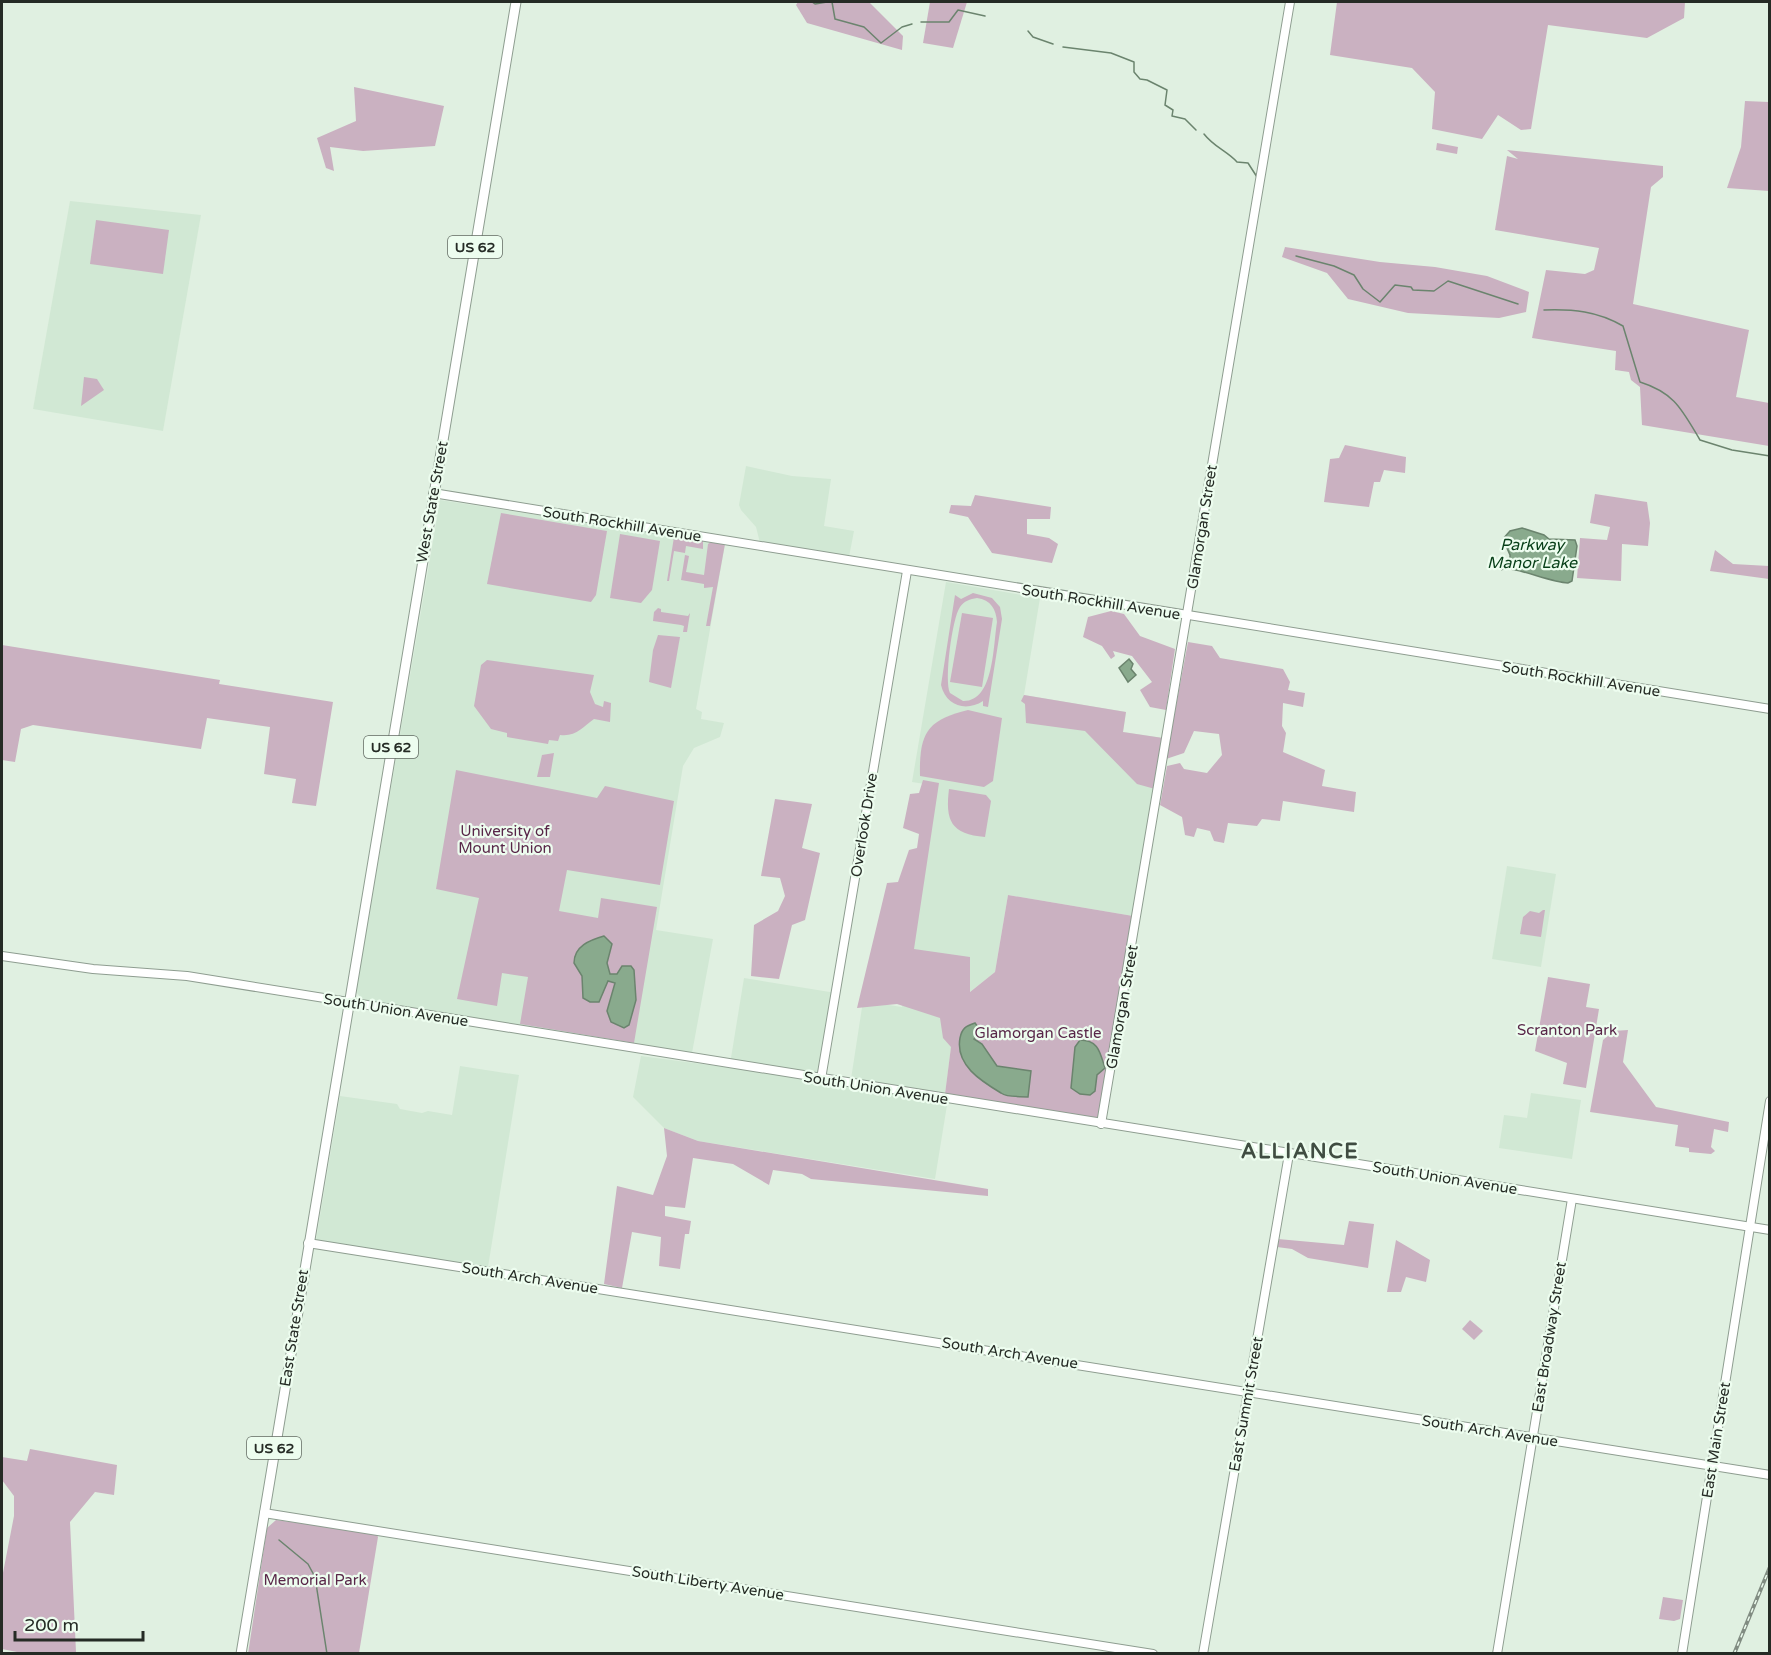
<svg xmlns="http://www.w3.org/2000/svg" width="1771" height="1655" viewBox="0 0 1771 1655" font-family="'Varela Round',sans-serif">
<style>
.built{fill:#d1e8d4}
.green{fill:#cab1c1;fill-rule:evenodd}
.water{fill:#89aa8d;stroke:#6b846e;stroke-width:1.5}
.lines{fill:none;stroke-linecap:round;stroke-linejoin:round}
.stream{stroke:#6b846e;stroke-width:1.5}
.secondary-casing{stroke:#8e9d90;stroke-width:10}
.highway-casing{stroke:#8e9d90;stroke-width:11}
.secondary{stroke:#fff;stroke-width:8}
.highway{stroke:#fff;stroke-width:9}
.rail-casing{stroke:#818c82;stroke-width:4}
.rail{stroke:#edfdef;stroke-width:1.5;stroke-dasharray:4.5;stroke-linecap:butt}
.labels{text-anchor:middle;stroke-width:4.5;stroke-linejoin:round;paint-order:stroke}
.shield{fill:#edfdef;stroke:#616a62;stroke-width:1.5}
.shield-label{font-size:14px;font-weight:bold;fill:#252b25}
.street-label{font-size:15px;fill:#252b25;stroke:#edfdef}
.park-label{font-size:15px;fill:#582648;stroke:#edfdef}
.water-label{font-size:16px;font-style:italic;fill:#073f18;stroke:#edfdef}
.district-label{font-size:21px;font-weight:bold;letter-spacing:1.5px;fill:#404d42;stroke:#edfdef}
</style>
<rect width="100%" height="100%" fill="#e0f0e1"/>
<g class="built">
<path d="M70 201 201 215 163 431 33 409Z"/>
<path d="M746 466 792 476 831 479 824 526 854 531 849 557 760 543 756 527 741 510 739 505Z"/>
<path d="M440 500 725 544 696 709 702 712 701 719 724 723 720 737 694 748 683 766 656 930 713 939 692 1053 414 1009 362 999 356 992Z"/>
<path d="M946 582 1040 598 1024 695 1126 712 1123 732 1163 738 1133 916 1008 895 995 972 957 1002 945 1094 851 1079 863 1001 902 1007 904 996 937 786 912 782Z"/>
<path d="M1507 866 1556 874 1541 967 1492 959Z"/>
<path d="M744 978 836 993 822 1080 948 1099 935 1179 698 1141 664 1128 633 1097 641 1056 814 1079 730 1064Z"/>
<path d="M460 1066 519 1075 488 1267 316 1240 340 1096 397 1104 400 1109 422 1113 428 1111 452 1115Z"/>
<path d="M1531 1093 1581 1100 1572 1159 1499 1148 1504 1115 1527 1118Z"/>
</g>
<g class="green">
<path d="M798 2H869L903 36 902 50 807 23 796 5Z"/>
<path d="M930 2H967L953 48 923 43Z"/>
<path d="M1337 2H1685L1684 18 1647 38 1548 25 1531 129 1521 130 1498 115 1482 139 1432 129 1435 92 1412 68 1330 55Z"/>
<path d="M354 87 444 106 435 146 363 151 330 147 334 171 326 168 317 138 356 121Z"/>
<path d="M1745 101 1769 102V191L1727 188 1741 147Z"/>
<path d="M1437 143 1458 147 1457 154 1436 150Z"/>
<path d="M1507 150 1663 166V177L1651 187 1633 304 1749 330 1736 397 1769 403V446L1642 425 1640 387 1631 380 1629 372 1615 370 1616 351 1532 338 1546 270 1585 274 1594 270 1599 248 1495 230 1507 156 1518 159Z"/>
<path d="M96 220 169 230 163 274 90 264Z"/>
<path d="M1285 247 1380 262 1435 267 1487 276 1529 292 1526 312 1499 318 1408 313 1348 299 1327 273 1282 257Z"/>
<path d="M84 377 97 379 104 390 81 406Z"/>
<path d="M1345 445 1406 457 1405 473 1384 470 1380 482H1374L1369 507 1324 502 1330 459 1339 458Z"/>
<path d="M1595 494 1647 502 1650 523 1648 546 1622 544 1621 581 1577 578 1580 538 1607 540 1610 527 1590 523Z"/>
<path d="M975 495 1051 507 1050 519H1027V534L1049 538 1058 544 1052 563 992 553 968 517 949 513 951 505 971 506Z"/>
<path d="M501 513 607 531 596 595 591 602 487 584Z"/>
<path d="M620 534 660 541 652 590 641 603 610 598Z"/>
<path d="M674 537 703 541V549L686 546 685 553 674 551 669 581H667Z"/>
<path d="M711 542 725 544 710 626H706L713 587 704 588V584L681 580 685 555 689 556 686 572 704 575 708 544Z"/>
<path d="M1715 550 1733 564 1769 566V579L1710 571Z"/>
<path d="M973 593 992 598 1000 607 1002 619 988 707 983 706V701C966 712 946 706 941 685L955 595 961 599ZM977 598C991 600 996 609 997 622 993 646 994 702 963 701L950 693C944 681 952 618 960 607 964 601 970 599 977 598Z"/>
<path d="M658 608 661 609V612L688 616 690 613 687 632H683L684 626 681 625 653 621 654 612Z"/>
<path d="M1111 611 1124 614 1140 636 1175 649 1166 710 1150 707 1140 690 1152 682 1132 656 1113 651 1115 656 1111 659 1102 646 1083 637 1088 617Z"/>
<path d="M962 613 993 618 982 687 950 682Z"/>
<path d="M658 635 680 637 671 688 649 682 653 650Z"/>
<path d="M1188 642 1212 646 1220 658 1283 669 1290 682 1288 690 1305 693 1303 707 1283 703 1282 726 1286 733 1283 752 1325 770 1322 786 1356 792 1354 812 1283 801 1280 821 1262 819 1257 826 1228 823 1224 843 1214 841 1210 831 1197 828 1194 837 1185 835 1182 817 1160 805 1167 766 1180 763 1184 769 1207 773 1222 755 1219 734 1194 731 1184 753 1166 759Z"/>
<path d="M2 645 220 680 219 684 333 702 316 806 292 803 296 779 264 774 270 727 207 718 201 749 33 725 21 729 15 762 2 760Z"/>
<path d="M487 660 594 675 590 692 595 704 603 707 604 701 611 703 610 722 594 719C583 727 576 737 560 735L558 741 549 740 548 744 507 737V733L491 729 474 706 481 665Z"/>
<path d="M1024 695 1126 712 1123 732 1163 738 1155 789 1137 784 1085 731 1026 723 1025 704 1021 701Z"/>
<path d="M968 710 1002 718 993 781 984 787 920 776C919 733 927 720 968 710Z"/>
<path d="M554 753 550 777H537L542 755Z"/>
<path d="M456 770 597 798 605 786 674 801 660 885 567 870 559 911 598 918 601 898 657 907 634 1043 520 1024 528 977 502 973 497 1006 457 999 479 898 436 889Z"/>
<path d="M923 780 939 783 914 949 970 957V992L995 972 1008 895 1133 916 1099 1120 945 1094 951 1047 943 1038 940 1018 897 1004 857 1008 887 883 898 882 909 850 917 848 919 834 903 828 910 794 919 793Z"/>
<path d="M949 789 986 795 991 801 985 837C951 834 945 821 949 789Z"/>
<path d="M775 799 812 804 802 848 820 853 805 920 792 925 779 979 751 976 754 925 778 911 785 896 780 878 761 876Z"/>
<path d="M1543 910H1545L1541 937 1520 934 1523 917 1530 911 1539 913Z"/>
<path d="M1548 977 1590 984 1586 1007 1599 1009 1586 1088 1563 1084 1567 1063 1535 1051Z"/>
<path d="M1628 1030 1623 1062 1656 1107 1729 1122 1728 1132 1714 1129 1711 1147 1715 1151 1711 1154 1689 1152V1148L1675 1146 1678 1125 1590 1112 1603 1040 1613 1031Z"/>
<path d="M664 1128 698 1141 988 1189V1196L811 1179 802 1174 773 1170 769 1185 733 1164 693 1158 685 1208 665 1206V1216L691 1221 689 1234H685L680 1269 659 1266 661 1237 632 1232 622 1288 604 1284 617 1186 653 1195 667 1156Z"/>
<path d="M1349 1221 1374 1224 1368 1268 1308 1258 1292 1249 1277 1247 1278 1239 1344 1245Z"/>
<path d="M1396 1240 1430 1260 1426 1282 1406 1277 1401 1292H1387Z"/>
<path d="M1470 1320 1483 1331 1474 1340 1462 1329Z"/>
<path d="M30 1449 117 1465 114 1495 95 1492 70 1522 76 1652 81 1653H22L2 1649V1578L14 1516V1496L2 1480V1457L27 1461Z"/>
<path d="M276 1520 376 1533 378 1537 359 1653 248 1654 267 1528Z"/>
<path d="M1663 1597 1683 1600 1680 1619 1674 1621 1659 1619Z"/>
</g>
<g class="water">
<path d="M1522 528 1544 535 1549 539 1575 540 1577 546 1572 581 1568 583C1548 582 1510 564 1501 570L1504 565H1499V560L1510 565V555L1503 539 1510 531Z"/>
<path d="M1129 659 1133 664 1131 669 1136 675 1128 682 1119 668Z"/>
<path d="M604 936 612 944 607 963 610 974H617L622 966H631L634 970 636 1000 629 1025 624 1028 611 1022 607 1011 615 983 608 981 599 1002H590L583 998 582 976 574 963C574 946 590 940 604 936Z"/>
<path d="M975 1023 981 1031 974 1039 982 1044 997 1066 1031 1071 1028 1097C1020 1096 1008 1098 1001 1093 981 1081 955 1065 960 1038 962 1028 966 1026 975 1023Z"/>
<path d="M1080 1040C1099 1040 1100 1053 1105 1068L1097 1075 1095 1091 1090 1095 1080 1094 1071 1088 1075 1047Z"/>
</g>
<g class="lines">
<g class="stream">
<path d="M812 2 815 4 827 2"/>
<path d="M832 2 835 19 864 27 881 43 902 27 912 24"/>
<path d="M921 22H949L958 10 985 16"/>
<path d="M1028 31 1033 37 1053 44"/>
<path d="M1063 47 1111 53 1134 62V72L1140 79 1147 80 1167 90 1165 105 1173 110 1172 116 1185 119 1196 130"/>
<path d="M1204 134C1214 147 1227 151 1237 162L1248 163 1257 177"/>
<path d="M1296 256 1334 266 1354 275 1363 289 1380 302 1395 285 1411 287 1413 290 1434 291 1448 281 1518 304"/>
<path d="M1544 310C1573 309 1597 311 1623 326L1640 382C1675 393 1682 410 1700 440L1732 450 1770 456"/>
<path d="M279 1540 308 1564 315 1577 327 1654"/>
</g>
<defs>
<g id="secondary">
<path d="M433 493 1770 709"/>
<path d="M2 956 93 969 187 976 1770 1230"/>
<path d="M821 1079 907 571"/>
<path d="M1101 1124 1290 2"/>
<path d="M308 1243 1770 1475"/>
<path d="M264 1513 1153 1654"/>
<path d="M1203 1654 1289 1154"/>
<path d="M1497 1654 1572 1199"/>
<path d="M1682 1654 1770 1101"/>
</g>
<path id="highway" d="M241 1654 516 2"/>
</defs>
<use href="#secondary" class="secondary-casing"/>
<use href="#highway" class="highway-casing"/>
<use href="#secondary" class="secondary"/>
<use href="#highway" class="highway"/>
<defs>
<path id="rail" d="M1734 1654 1770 1567"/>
</defs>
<use href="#rail" class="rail-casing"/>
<use href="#rail" class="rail"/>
</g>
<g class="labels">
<g class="shield">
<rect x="448" y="236" width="54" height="22" rx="4.5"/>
<rect x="364" y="736" width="54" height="22" rx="4.5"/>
<rect x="247" y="1437" width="54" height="22" rx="4.5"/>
</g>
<g class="shield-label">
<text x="475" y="252">US 62</text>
<text x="391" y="752">US 62</text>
<text x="274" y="1453">US 62</text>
</g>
<g class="street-label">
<text transform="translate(432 502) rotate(-80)" y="5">West State Street</text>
<text transform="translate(622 524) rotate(9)" y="5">South Rockhill Avenue</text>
<text transform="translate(1202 527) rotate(-81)" y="5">Glamorgan Street</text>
<text transform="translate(1101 602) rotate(9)" y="5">South Rockhill Avenue</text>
<text transform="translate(1581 679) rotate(9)" y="5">South Rockhill Avenue</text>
<text transform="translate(864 825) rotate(-81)" y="5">Overlook Drive</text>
<text transform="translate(1122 1007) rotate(-80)" y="5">Glamorgan Street</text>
<text transform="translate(396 1010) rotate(9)" y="5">South Union Avenue</text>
<text transform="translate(876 1088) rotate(9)" y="5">South Union Avenue</text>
<text transform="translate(1445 1178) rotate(9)" y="5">South Union Avenue</text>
<text transform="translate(530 1278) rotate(9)" y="5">South Arch Avenue</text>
<text transform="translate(294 1328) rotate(-81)" y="5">East State Street</text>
<text transform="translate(1549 1337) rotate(-81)" y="5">East Broadway Street</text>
<text transform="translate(1010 1353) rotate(9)" y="5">South Arch Avenue</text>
<text transform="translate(1246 1404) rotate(-80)" y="5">East Summit Street</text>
<text transform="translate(1490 1431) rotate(9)" y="5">South Arch Avenue</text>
<text transform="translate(1716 1440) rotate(-81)" y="5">East Main Street</text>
<text transform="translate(708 1583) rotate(9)" y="5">South Liberty Avenue</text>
</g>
<g class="park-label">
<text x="505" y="836">University of<tspan x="505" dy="17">Mount Union</tspan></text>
<text x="1567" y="1035">Scranton Park</text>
<text x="1038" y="1038">Glamorgan Castle</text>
<text x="315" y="1585">Memorial Park</text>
</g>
<g class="water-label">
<text x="1532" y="550">Parkway<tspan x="1532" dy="18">Manor Lake</tspan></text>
</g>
<g class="district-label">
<text x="1300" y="1158">ALLIANCE</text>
</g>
</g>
<rect width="1771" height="1655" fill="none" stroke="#252b25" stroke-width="6"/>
<path d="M15 1631v9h128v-9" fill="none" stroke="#252b25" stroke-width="3"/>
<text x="24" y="1631" font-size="18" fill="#252b25" stroke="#edfdef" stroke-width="4.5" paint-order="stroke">200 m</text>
</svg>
